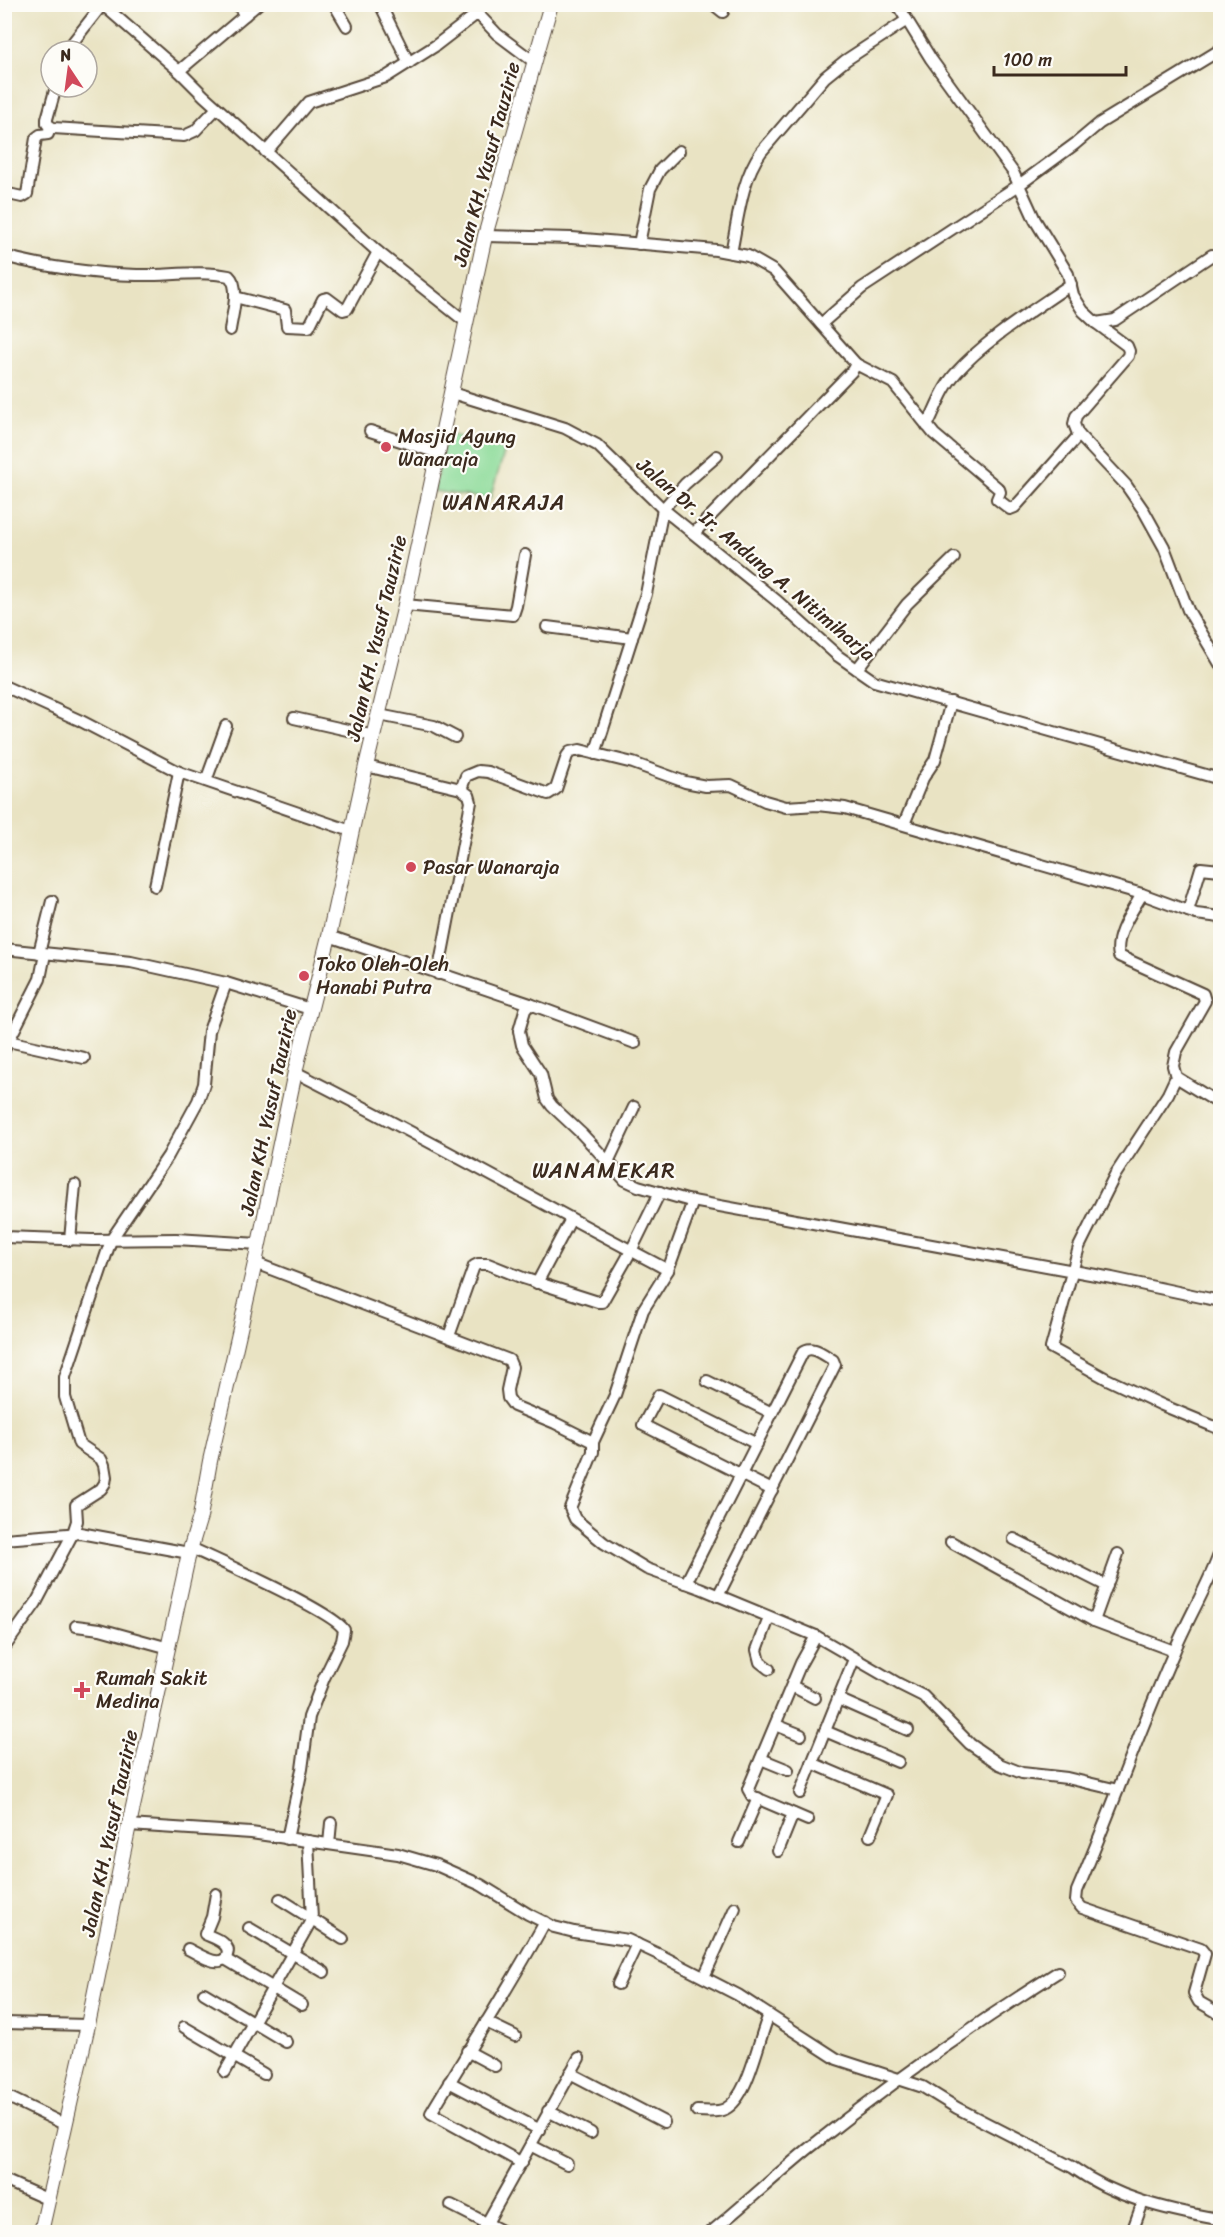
<svg xmlns="http://www.w3.org/2000/svg" width="1225" height="2237" viewBox="0 0 1225 2237" font-family="Sriracha,sans-serif">
<style>
.green{fill:#8ddb9a;stroke:#64825c;stroke-width:1.5}
.lines{fill:none;stroke-linecap:round;stroke-linejoin:round}
.minor-casing{stroke:#554637;stroke-width:14}
.secondary-casing{stroke:#554637;stroke-width:16}
.minor{stroke:#fff;stroke-width:10}
.secondary{stroke:#fff;stroke-width:14}
.poi-dot{fill:#d1495b;stroke:#fdfcf7;stroke-width:2}
.labels{text-anchor:middle;stroke-width:4.5;stroke-linejoin:round;paint-order:stroke}
.street-label{font-size:20px;fill:#3b2a1e;stroke:#fdfcf7}
.poi-label{font-size:20px;fill:#3b2a1e;stroke:#fdfcf7;text-anchor:start}
.quarter-label{font-size:22px;letter-spacing:1.5px;fill:#3b2a1e;stroke:#fdfcf7}
</style>
<rect width="100%" height="100%" fill="#fdfcf7"/>
<filter id="ink" filterUnits="userSpaceOnUse"><feTurbulence type="fractalNoise" baseFrequency=".0167" numOctaves="2"/><feDisplacementMap in="SourceGraphic" scale="12" xChannelSelector="R" yChannelSelector="G"/><feConvolveMatrix kernelMatrix="1 2 1 2 8 2 1 2 1" color-interpolation-filters="sRGB"/></filter>
<filter id="wash" filterUnits="userSpaceOnUse"><feTurbulence type="fractalNoise" baseFrequency=".008" numOctaves="4" result="noise"/><feDisplacementMap in="SourceGraphic" scale="24" xChannelSelector="R" yChannelSelector="G"/><feGaussianBlur stdDeviation="1.35" result="paint"/><feColorMatrix in="noise" values="0 0 0 0 0 0 0 0 0 0 0 0 0 0 0 0 0 1.4 0 .05"/><feComposite in="paint" operator="in"/></filter>
<g filter="url(#wash)">
<rect width="100%" height="100%" fill="#e9e3c3"/>
<path class="green" d="M446 433 505 450 490 499 434 491Z"/>
</g>
<g filter="url(#ink)">
<g class="lines">
<defs>
<g id="minor">
<path d="M102 4 179 71 204 96 378 252 466 322"/>
<path d="M237 4 245 15"/>
<path d="M334 4 347 26"/>
<path d="M380 4 409 63"/>
<path d="M713 4 723 12"/>
<path d="M1220 50 1100 123 1075 144 1019 185 1035 220 1068 274 1073 295 1083 311 1096 323 1127 346 1129 351 1128 356 1076 416 1074 424 1078 434 1126 485 1144 511 1164 547 1188 610 1220 664"/>
<path d="M66 51 102 5"/>
<path d="M179 71 258 4"/>
<path d="M56 87 47 119V124L53 128 184 136 195 131 217 108"/>
<path d="M266 152 309 102 386 77 435 46 474 16H480L497 34 533 61"/>
<path d="M4 193 22 197 27 194 36 138 40 135 48 134 50 127"/>
<path d="M485 236 572 238 716 250 748 256 774 271 856 364 852 371 694 533"/>
<path d="M639 244 650 189 660 170 679 151"/>
<path d="M731 253C738 220 741 180 761 152L825 77 846 60 907 20"/>
<path d="M4 256C44 267 96 274 137 275 168 276 198 270 229 276 241 287 232 315 230 330"/>
<path d="M235 297 285 310 287 326 309 327 323 299 327 298 343 310 347 309 378 252"/>
<path d="M1096 323 1115 320 1212 255"/>
<path d="M821 324 862 288 1019 185 1013 172 931 59 897 4"/>
<path d="M856 364 893 383 934 434 999 489 1000 492 997 499 1010 509 1015 507 1079 435"/>
<path d="M452 393 565 428 597 445 663 509 777 601 838 656 874 681 1220 779"/>
<path d="M927 426C936 408 943 387 956 373 986 339 1034 310 1071 284"/>
<path d="M370 431 438 453"/>
<path d="M405 605 513 615 516 606 525 555"/>
<path d="M547 627 632 638"/>
<path d="M857 669 907 604 954 558"/>
<path d="M4 686 81 721 179 772 351 831"/>
<path d="M379 715 434 726 455 737"/>
<path d="M294 718 374 736"/>
<path d="M595 754 646 594 663 509 685 484 717 456"/>
<path d="M366 766 461 789"/>
<path d="M206 781 226 726"/>
<path d="M904 824 923 778 935 760 951 702"/>
<path d="M155 886 179 772"/>
<path d="M1142 894C1132 912 1114 935 1119 956L1203 994 1205 1001 1176 1052 1173 1066 1176 1077 1168 1094 1115 1175 1079 1247 1051 1348 1107 1379 1162 1405 1220 1429"/>
<path d="M1188 911 1201 868 1220 870"/>
<path d="M329 936 530 1004 525 1010 519 1031 522 1045 541 1074 547 1099 552 1106 582 1134 625 1180 638 1186 687 1200 1112 1278 1220 1301"/>
<path d="M4 949 131 962 226 983 310 1009"/>
<path d="M39 953 52 901"/>
<path d="M438 974 471 802 469 795 461 789 466 776 478 771 488 772 548 794 556 789 567 756 570 752 580 750 633 763 685 782 706 786 731 785 765 801 786 807 817 805 845 808 1142 894 1196 914 1220 917"/>
<path d="M530 1004 635 1043"/>
<path d="M8 1041 84 1058"/>
<path d="M4 1050 40 979 45 954"/>
<path d="M295 1072C421 1135 543 1205 668 1270"/>
<path d="M1176 1077 1220 1104"/>
<path d="M608 1162 634 1107"/>
<path d="M4 1237 92 1240 176 1239 259 1244"/>
<path d="M70 1240 75 1185"/>
<path d="M255 1263 509 1360 512 1367 507 1390 508 1398 514 1406 555 1423 593 1442V1452L570 1508 575 1519 604 1543 647 1569 700 1588 816 1636 899 1684 923 1696 970 1744 999 1764 1022 1773 1067 1778 1118 1790"/>
<path d="M537 1283 571 1219"/>
<path d="M449 1336 474 1266 478 1264H488L523 1278 598 1302H602L631 1251 660 1192"/>
<path d="M707 1381 772 1413"/>
<path d="M593 1442 615 1395 643 1310 668 1270 693 1201"/>
<path d="M757 1444 659 1395 643 1425 772 1490"/>
<path d="M4 1539 80 1533 189 1553"/>
<path d="M1014 1539 1107 1586"/>
<path d="M951 1542 1094 1621 1174 1651"/>
<path d="M191 1548C215 1559 336 1613 344 1630L342 1641 324 1678 309 1717 302 1769 287 1839"/>
<path d="M1220 1552C1208 1586 1188 1618 1174 1652 1139 1731 1111 1812 1077 1891L1076 1901 1082 1908 1201 1949 1205 1954 1194 1993 1199 2002 1220 2014"/>
<path d="M686 1583 803 1352C812 1344 824 1355 833 1360L835 1365 718 1596"/>
<path d="M769 1618 757 1650 760 1662 769 1669"/>
<path d="M1094 1621 1118 1554"/>
<path d="M76 1626 100 1629 169 1648"/>
<path d="M4 1648 36 1603 73 1533 77 1521 76 1505 101 1489 105 1483 106 1477 104 1465 101 1459 79 1444 65 1397V1377L111 1240 168 1156 198 1101 204 1084 209 1031 226 983"/>
<path d="M792 1686 815 1698"/>
<path d="M838 1699 908 1730"/>
<path d="M776 1725 801 1735"/>
<path d="M825 1731 898 1762"/>
<path d="M761 1759 788 1770"/>
<path d="M812 1763 887 1795 870 1836"/>
<path d="M800 1793 854 1659"/>
<path d="M808 1820 752 1796 748 1789 801 1663 816 1636"/>
<path d="M129 1825 251 1833 398 1854 436 1865 481 1885 528 1914 554 1927 574 1932 628 1940 658 1954 738 1995 837 2059 923 2087 957 2108 1072 2167C1115 2198 1167 2210 1218 2219"/>
<path d="M739 1842 758 1798"/>
<path d="M329 1844 331 1823"/>
<path d="M778 1851 793 1814"/>
<path d="M280 1899 312 1919 308 1841"/>
<path d="M249 1928 324 1972"/>
<path d="M188 1949C196 1953 211 1963 220 1961 224 1960 226 1959 227 1955 232 1943 213 1938 205 1934L212 1917 216 1894"/>
<path d="M225 1959 302 2005"/>
<path d="M704 1977 735 1908"/>
<path d="M618 1984 637 1944"/>
<path d="M204 1993 286 2042"/>
<path d="M486 2022 515 2036"/>
<path d="M4 2023 88 2025"/>
<path d="M184 2027 264 2074"/>
<path d="M467 2051 495 2066"/>
<path d="M225 2072 312 1919 343 1939"/>
<path d="M570 2073 664 2122"/>
<path d="M449 2082 540 2130"/>
<path d="M6 2096 66 2125"/>
<path d="M548 2111 591 2133"/>
<path d="M697 2111C706 2111 717 2113 725 2109 749 2097 758 2039 769 2015"/>
<path d="M532 2146 567 2164"/>
<path d="M522 2163 431 2113C469 2049 509 1988 545 1922"/>
<path d="M4 2180 49 2200"/>
<path d="M451 2205 504 2232"/>
<path d="M1220 2206 1218 2219 1220 2220"/>
<path d="M482 2232 579 2058"/>
<path d="M711 2232C744 2205 775 2176 808 2149 888 2085 972 2026 1058 1972"/>
<path d="M1132 2232 1143 2202"/>
</g>
<path id="secondary" d="M41 2232 88 2025 129 1825 189 1553 200 1517 210 1461 255 1263 295 1072 329 936 366 766 405 605 485 236 551 4"/>
</defs>
<use href="#minor" class="minor-casing"/>
<use href="#secondary" class="secondary-casing"/>
<use href="#minor" class="minor"/>
<use href="#secondary" class="secondary"/>
</g>
</g>
<g class="poi-dot">
<circle cx="386" cy="447" r="6"/>
<circle cx="411" cy="867" r="6"/>
<circle cx="304" cy="976" r="6"/>
<path d="M79 1681h6v6h6v6h-6v6h-6v-6h-6v-6h6z"/>
</g>
<g class="labels">
<g class="street-label">
<text transform="translate(486 164) rotate(-75)" y="7">Jalan KH. Yusuf Tauzirie</text>
<text transform="translate(756 559) rotate(40)" y="7">Jalan Dr. Ir. Andung A. Nitimiharja</text>
<text transform="translate(376 638) rotate(-77)" y="7">Jalan KH. Yusuf Tauzirie</text>
<text transform="translate(268 1112) rotate(-78)" y="7">Jalan KH. Yusuf Tauzirie</text>
<text transform="translate(109 1833) rotate(-78)" y="7">Jalan KH. Yusuf Tauzirie</text>
</g>
<g class="poi-label">
<text x="398" y="443">Masjid Agung<tspan x="398" dy="23">Wanaraja</tspan></text>
<text x="423" y="874">Pasar Wanaraja</text>
<text x="316" y="971">Toko Oleh-Oleh<tspan x="316" dy="23">Hanabi Putra</tspan></text>
<text x="96" y="1685">Rumah Sakit<tspan x="96" dy="23">Medina</tspan></text>
</g>
<g class="quarter-label">
<text x="504" y="510">WANARAJA</text>
<text x="604" y="1178">WANAMEKAR</text>
</g>
</g>
<rect width="1225" height="2237" fill="none" stroke="#fdfcf7" stroke-width="24"/>
<g transform="translate(69 69) rotate(347)"><circle r="28" fill="#fdfcf7" stroke="#afa8a0" stroke-width="1.5"/>
<path d="M0-4.5L10 22L0 15L-10 22Z" fill="#d1495b"/>
<text y="-9" font-size="16" font-weight="bold" text-anchor="middle" fill="#3b2a1e">N</text>
</g>
<path d="M994 66v9h132v-9" fill="none" stroke="#3b2a1e" stroke-width="3"/>
<text x="1003" y="66" font-size="18" fill="#3b2a1e" stroke="#fdfcf7" stroke-width="4.5" paint-order="stroke">100 m</text>
</svg>
